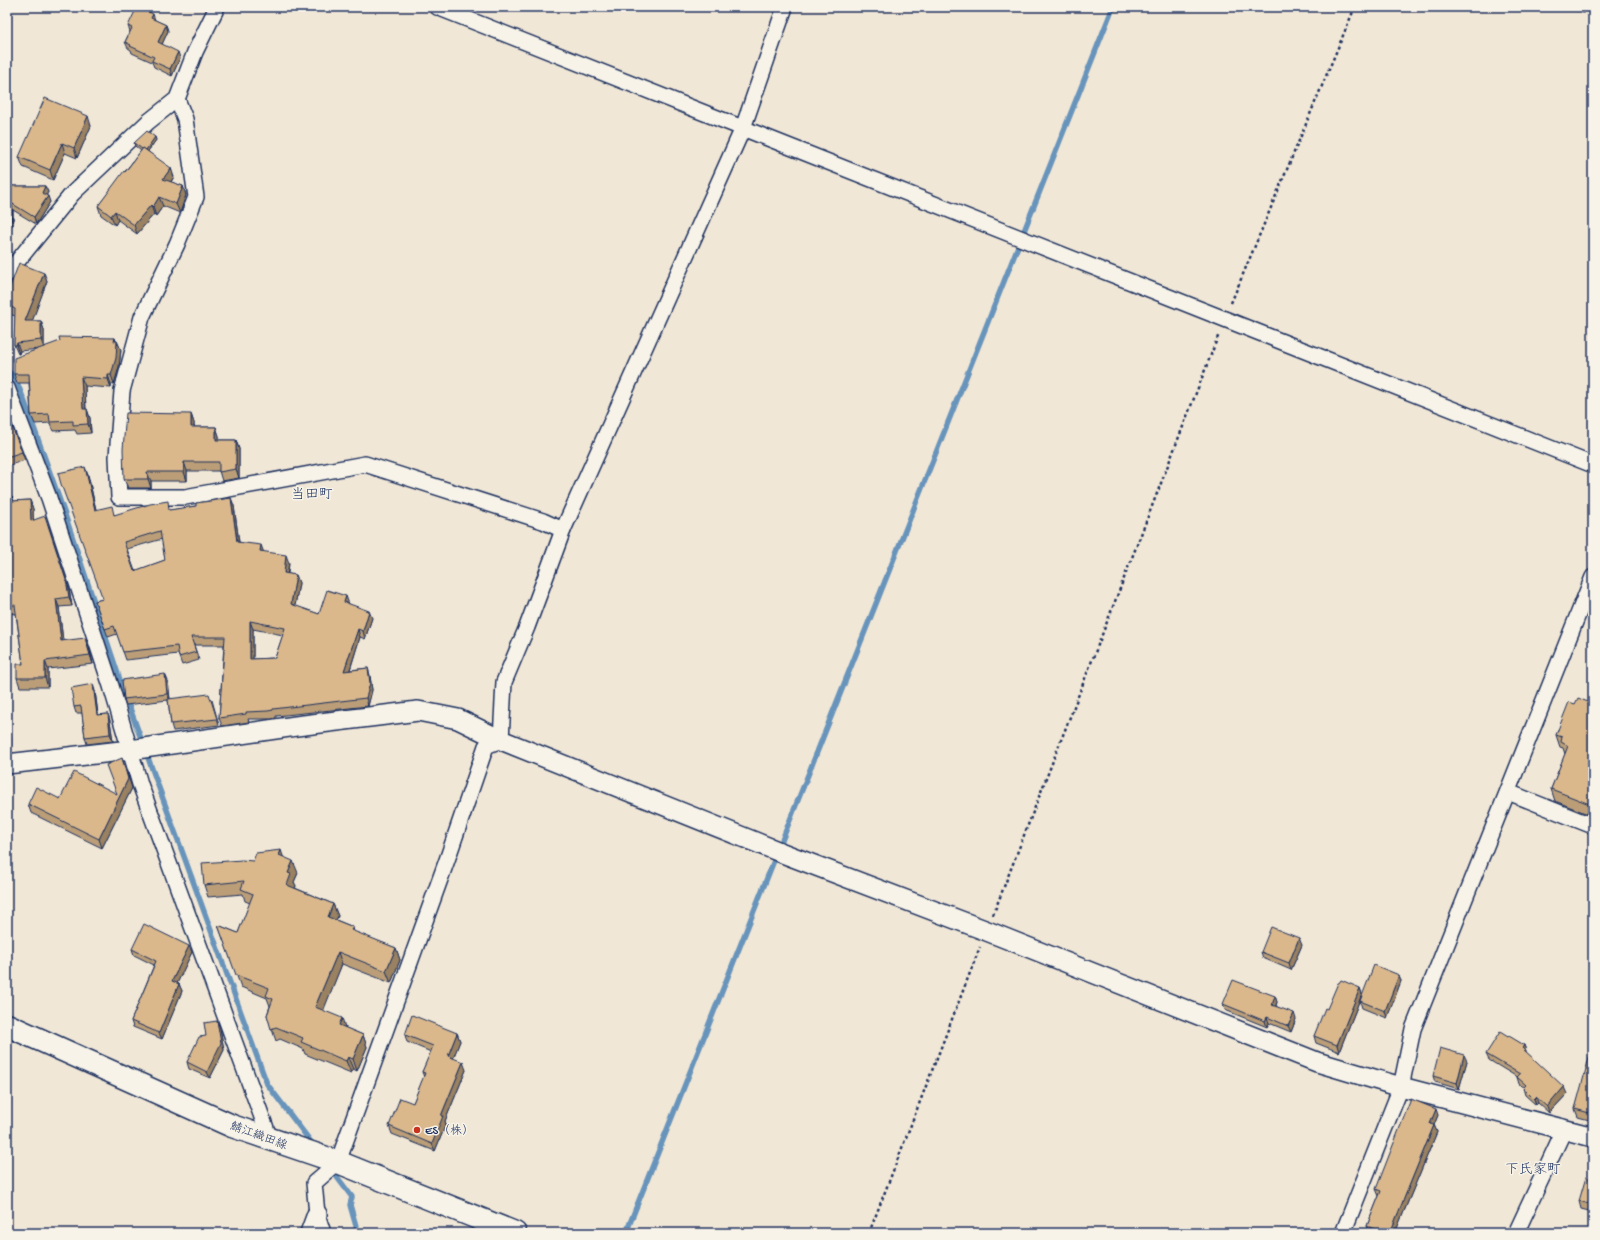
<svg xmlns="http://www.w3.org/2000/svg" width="1600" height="1240" viewBox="0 0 1600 1240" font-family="'Gochi Hand','Klee One',sans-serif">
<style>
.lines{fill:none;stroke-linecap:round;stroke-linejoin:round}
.stream{stroke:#6794bc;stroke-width:5.5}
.minor-casing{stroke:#1b2f5e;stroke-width:18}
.tertiary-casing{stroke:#1b2f5e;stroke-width:22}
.secondary-casing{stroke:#1b2f5e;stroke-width:25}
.path{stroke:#1b2f5e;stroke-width:2.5;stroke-dasharray:3 3;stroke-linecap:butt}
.minor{stroke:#f7f3e8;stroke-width:15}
.tertiary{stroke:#f7f3e8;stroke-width:19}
.secondary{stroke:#f7f3e8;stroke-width:22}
.wall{fill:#bb9e78;stroke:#1b2f5e;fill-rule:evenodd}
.shaded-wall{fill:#998162;stroke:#1b2f5e}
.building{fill:#dab88c;stroke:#1b2f5e;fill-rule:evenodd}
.poi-dot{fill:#c8321e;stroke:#f7f3e8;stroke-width:1.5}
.labels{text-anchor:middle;stroke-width:3;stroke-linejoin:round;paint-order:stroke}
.poi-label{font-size:12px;fill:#1b2f5e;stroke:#f7f3e8;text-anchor:start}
.street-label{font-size:12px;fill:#1b2f5e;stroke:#f7f3e8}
.quarter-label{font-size:14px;fill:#1b2f5e;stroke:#f7f3e8}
</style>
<rect width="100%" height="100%" fill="#f1e7d6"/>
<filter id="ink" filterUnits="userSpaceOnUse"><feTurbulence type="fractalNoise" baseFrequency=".025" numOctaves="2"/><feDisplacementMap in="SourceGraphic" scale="8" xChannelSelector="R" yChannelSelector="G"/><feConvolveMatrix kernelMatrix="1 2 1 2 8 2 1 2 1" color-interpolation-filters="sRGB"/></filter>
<g filter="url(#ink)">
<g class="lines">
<g class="stream">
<path d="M7 367 9 372 16 380 24 400 65 515 124 692 267 1084 314 1146"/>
<path d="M331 1169 352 1197 350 1205 358 1233"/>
<path d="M626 1233 1113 7"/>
</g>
<defs>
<g id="minor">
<path d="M437 7 1593 465"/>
<path d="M177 99 185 119 196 197 177 244 142 317 122 391 117 457 119 497H185L365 464 543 521 563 530"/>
<path d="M7 274 72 194 148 122 177 99 195 52 217 7"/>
<path d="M7 388 49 498 111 686 140 784 270 1139"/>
<path d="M1508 792 1593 826"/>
<path d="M323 1233 317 1214 314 1183 338 1162 447 860 486 746 501 740 504 682 527 627 563 530 743 128 785 7"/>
<path d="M1343 1233 1401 1087 1413 1029 1593 577"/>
<path d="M1516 1233 1564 1130"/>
</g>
<g id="tertiary">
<path d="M7 764 130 750 296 726 418 711 458 719 501 740 785 854 987 931 1317 1062 1401 1087 1593 1137"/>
<path d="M310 1233 317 1214"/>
</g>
<path id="secondary" d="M7 1025 232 1126 338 1162 515 1233"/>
</defs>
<use href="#minor" class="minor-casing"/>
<use href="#tertiary" class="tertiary-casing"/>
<use href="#secondary" class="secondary-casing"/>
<g class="path">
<path d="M1570 7 1593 16"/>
<path d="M1231 303 1355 7"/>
<path d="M993 915 1219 334"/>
<path d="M869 1233 980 947"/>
</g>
<use href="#minor" class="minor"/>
<use href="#tertiary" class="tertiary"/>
<use href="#secondary" class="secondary"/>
</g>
<g class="wall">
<path d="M103 7H112L111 11Z"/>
<path d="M155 20 166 25 168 31 162 44 180 58 172 76 154 67 152 62 132 53 131 50 128 48 125 42 130 31 128 26Z"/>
<path d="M91 126 77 158 65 153 53 180 23 167 19 157Z"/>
<path d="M155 137 156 140 148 151 174 177 171 182 183 186 186 195 180 213 163 206 156 216 154 214 137 234 118 220 115 225 101 215 98 206 141 151 135 146 134 143Z"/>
<path d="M7 186H45L48 192 46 195 50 202 36 224 13 210V225H7Z"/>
<path d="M44 273 47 281 32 321H41L44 330V347L115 338 116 341H117L121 350 119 367 114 384H111V388L85 386 86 409H87L90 418 91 433 77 434 75 430 53 431 50 423 35 424 31 415 29 383H17L14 374 39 349 20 351 19 354H18L14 345 15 316 7 313V295Z"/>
<path d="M191 414 194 423V427H216L219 436V440H236L239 449V478L222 481 219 471H187V481H151V488H128L124 479Z"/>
<path d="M10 422 25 460 7 466V423Z"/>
<path d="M88 475 96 510 115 515 171 510 196 506 231 498 234 506 239 542 289 563 288 574 296 575 299 583 295 606 319 614 349 604 372 618 365 639 360 637 350 670 368 668 370 676 372 690 368 706 276 716V718L271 719H248L249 722 222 726 219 718 224 645H194L199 660 182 665 178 654 126 660 117 634 108 637 95 601 103 599ZM162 539 165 560 135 571 127 549ZM253 629 283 635 275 658 253 659Z"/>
<path d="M7 496H12L14 501 30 500 33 509V520L48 525 69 589 72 606 59 607 63 641 89 647 93 664 48 669V687H20L17 678 23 664 16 614 7 613Z"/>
<path d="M168 681 170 699 212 700 219 725 173 731 171 724 168 700 126 705 124 699Z"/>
<path d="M95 691 98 715 108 714 110 721 113 741 87 744 85 737 82 713H76L74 707Z"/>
<path d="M1575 704H1593V816L1555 801 1551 789 1565 754 1563 748 1560 747 1556 735Z"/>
<path d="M7 707 9 712 8 731 11 737V752L7 754Z"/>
<path d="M126 768 132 788 102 848 31 813 28 804 60 799 117 794Z"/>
<path d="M283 857 298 873 294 882 296 886 295 888 333 904 338 916 336 920 353 927 354 932 396 948 400 960 391 983 342 964 323 1010 346 1028 363 1035 367 1047 357 1071 353 1069 351 1073 305 1054 303 1049 280 1039 276 1041 267 1015 270 1006 267 998 241 987 218 925 238 933 250 903 245 901 243 894 208 897 204 885 253 861Z"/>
<path d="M1302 945 1291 970 1263 958 1261 952Z"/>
<path d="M132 949 192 952 177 983 179 984 182 991 162 1039 133 1027 131 1021 154 965 134 955Z"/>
<path d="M1399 975 1401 981 1387 1018 1362 1008 1360 1001Z"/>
<path d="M1360 988 1362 994 1339 1052 1316 1043 1314 1036 1327 1009Z"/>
<path d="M1275 996 1277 1002 1276 1006 1296 1019 1291 1032 1269 1023 1267 1027 1225 1010 1223 1004Z"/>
<path d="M217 1021 220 1028 224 1050 210 1078 189 1069 187 1062Z"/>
<path d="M457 1033 460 1041 453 1058 466 1070 445 1121 446 1124 435 1151 392 1134 389 1126 413 1103 424 1077 422 1072 431 1052 407 1042 405 1035Z"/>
<path d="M1508 1037 1524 1045 1526 1051V1052L1567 1094 1549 1113 1538 1103 1536 1105 1525 1095 1523 1088 1524 1087 1519 1084 1517 1077 1489 1060 1486 1054Z"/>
<path d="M1593 1054V1121L1578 1117 1575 1109Z"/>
<path d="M1467 1061 1459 1089 1435 1082 1433 1076Z"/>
<path d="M1438 1115 1434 1125 1437 1132 1395 1233H1371L1369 1232 1367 1226 1379 1196 1376 1189Z"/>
<path d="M1593 1180V1212L1581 1209 1579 1201Z"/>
</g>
<g class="shaded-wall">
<path d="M153 14 155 20 151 18Z"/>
<path d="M166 25 168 31 160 49 158 42Z"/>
<path d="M178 52 180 58 172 76 170 69Z"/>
<path d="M88 116 91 126 77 158 74 148Z"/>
<path d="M155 137 156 140 146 154 145 151Z"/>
<path d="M62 143 65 153 53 180 50 170Z"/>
<path d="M171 168 174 177 166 188 163 179Z"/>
<path d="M45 186 48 192 45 199 42 193Z"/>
<path d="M183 186 186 195 180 213 176 204Z"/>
<path d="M48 196 50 202 36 224 34 217Z"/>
<path d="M159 197 163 206 156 216 153 207Z"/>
<path d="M11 203 13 210V225L11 218Z"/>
<path d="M151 205 154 214 137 234 134 225Z"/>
<path d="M115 211 118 220 115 225 111 216Z"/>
<path d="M44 273 47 281 29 330 25 321Z"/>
<path d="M41 321 44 330V348L41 340Z"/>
<path d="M115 338 117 345V341L121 350 119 367 114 384 111 375Z"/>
<path d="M17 343 20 351 19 354 16 345Z"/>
<path d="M108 375 111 384V388L108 379Z"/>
<path d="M81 377 85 386 86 418 83 409Z"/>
<path d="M87 409 90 418 91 433 88 424Z"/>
<path d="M191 414 194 423V436L191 427Z"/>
<path d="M216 427 219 436V449L216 440Z"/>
<path d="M236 440 239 449V478L236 469Z"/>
<path d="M184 462 187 471V481L184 472Z"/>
<path d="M85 467 88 475 98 518 95 510Z"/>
<path d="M147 472 151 481V488L148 479Z"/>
<path d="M231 498 234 506 240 550 237 542Z"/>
<path d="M30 500 33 509 34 530 31 521Z"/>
<path d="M48 525 69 589 72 606 69 597Z"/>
<path d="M261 545 264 553 260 551Z"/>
<path d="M286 555 289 563 286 581 284 573Z"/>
<path d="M296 575 299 583 294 612 291 604Z"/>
<path d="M346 596 349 604 344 602Z"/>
<path d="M56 599 59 607 64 650 61 641Z"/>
<path d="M369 611 372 618 365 639 363 631Z"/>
<path d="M250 621 253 629V667L250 659Z"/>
<path d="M358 629 360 637 347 679 344 671Z"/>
<path d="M85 638 89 647 93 664 90 655Z"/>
<path d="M45 661 48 669V687L45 678Z"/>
<path d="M368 668 370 676 372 690 368 706 366 698Z"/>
<path d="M165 674 168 681 170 700 167 694Z"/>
<path d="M93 684 95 691 99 722 97 715Z"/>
<path d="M7 707 9 712 8 731 11 737V752L8 745 7 734Z"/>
<path d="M108 714 110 721 113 741 110 734Z"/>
<path d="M122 758 132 788 102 848 99 839 128 779Z"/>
<path d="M281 850 285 862 279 855Z"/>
<path d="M293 861 298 873 294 882 296 886 291 897 287 885 288 873Z"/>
<path d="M333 904 338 916 332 929 328 917Z"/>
<path d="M1299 938 1302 945 1291 970 1289 963Z"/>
<path d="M189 946 192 952 175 988 172 981Z"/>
<path d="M396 948 400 960 391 983 386 971Z"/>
<path d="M338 952 342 964 320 1019 315 1007Z"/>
<path d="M1399 975 1401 981 1387 1018 1385 1011Z"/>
<path d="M179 984 182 991 162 1039 159 1033Z"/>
<path d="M1360 988 1362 994 1339 1052 1337 1045Z"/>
<path d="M1275 996 1277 1002 1274 1011 1272 1005Z"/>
<path d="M1294 1013 1296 1019 1291 1032 1288 1026Z"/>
<path d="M1267 1017 1269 1023 1267 1027 1265 1021Z"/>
<path d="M342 1018 346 1030 339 1025Z"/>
<path d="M217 1021 220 1028 224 1050 210 1078 207 1072Z"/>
<path d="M457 1033 460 1041 451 1064 448 1056Z"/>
<path d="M363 1035 367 1047 357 1071 353 1059Z"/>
<path d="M1524 1045 1526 1051 1524 1055 1522 1048Z"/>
<path d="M1464 1055 1467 1061 1459 1089 1457 1083Z"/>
<path d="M348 1057 353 1069 351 1073 346 1061Z"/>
<path d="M463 1062 466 1070 445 1121 446 1124 435 1151 432 1144 441 1116Z"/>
<path d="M1564 1087 1567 1094 1549 1113 1547 1107Z"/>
<path d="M1536 1097 1538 1103 1536 1105 1534 1099Z"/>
<path d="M1436 1109 1438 1115 1432 1130 1430 1124Z"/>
<path d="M1434 1125 1437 1132 1395 1233H1390Z"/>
</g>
<g class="building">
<path d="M137 7H139L153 14 151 18 166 25 158 42 178 52 170 69 152 61 154 57 130 46 131 45 125 42 132 28 128 26Z"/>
<path d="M45 98 88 116 74 148 62 143 50 170 19 157Z"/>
<path d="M147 131 155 137 146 150 143 148 142 149 134 143Z"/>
<path d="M143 148 171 168 163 179 183 186 176 204 159 197 153 207 151 205 134 225 115 211 111 216 98 206 124 171 125 172Z"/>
<path d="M7 186H45L42 193 48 196 34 217 11 203V218H7Z"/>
<path d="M19 263 44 273 25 321H41V340L17 343 16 345H14L15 309 7 305V295Z"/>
<path d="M59 337 115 338 114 341H117L116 358 111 375H108V379L81 377 83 409H87L88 424 73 425V421L50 422 49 414 31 415 29 374H14V358L60 341Z"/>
<path d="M126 413 191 414V427H216V440H236V469L219 472V462H184V472H147L148 479H124L123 449Z"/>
<path d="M10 422 22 452 7 457V423Z"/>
<path d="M85 467 95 510 112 506 114 515 150 504 168 501 169 510 196 506V503L231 498 237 542 261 545 260 551 286 555 284 573 296 575 291 604 319 614 327 590 346 596 344 602 369 611 363 631 358 629 344 671 368 668 370 683 366 698 273 709V710L268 711 246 712V714L219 718 225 637H191L196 652 179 657 177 646 123 652 114 626 105 629 95 601 103 599 61 484 58 473ZM160 531 165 560 134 571 124 542ZM250 621 285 628 275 658 250 659Z"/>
<path d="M7 496H12V501L30 500 31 521 45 516 66 580 69 597 56 599 61 641 85 638 90 655 45 661V678H17V664H23L15 605H7Z"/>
<path d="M165 674 167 694 124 699 122 680Z"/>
<path d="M93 684 97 715 108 714 110 734 85 737 81 706 74 707 71 688Z"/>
<path d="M209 694 217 719 171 724 168 699Z"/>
<path d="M1578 698 1593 704V807L1592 805 1551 789 1568 746 1561 742 1562 737 1556 735 1569 702 1575 704Z"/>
<rect x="7" y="730" width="1" height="15"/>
<path d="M122 758 128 779 99 839 28 804 36 787 60 799 74 772 117 794 106 765Z"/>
<path d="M281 850 279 855 293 861 288 873 291 874 287 885 333 904 328 917 353 927 351 930 396 948 386 971 338 952 315 1007 342 1018 339 1025 363 1035 353 1059 348 1057 346 1061 301 1042 303 1038 276 1027 271 1029 267 1015 273 999 266 996 269 988 236 975 218 925 238 933 253 894 241 889 244 881 204 885 202 863 242 860 253 861 256 853Z"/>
<path d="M144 924 189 946 172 981 179 984 159 1033 131 1021 156 961 132 949Z"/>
<path d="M1271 927 1299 938 1289 963 1261 952Z"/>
<path d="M1374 965 1399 975 1385 1011 1360 1001Z"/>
<path d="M1233 980 1275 996 1272 1005 1294 1013 1288 1026 1267 1017 1265 1021 1223 1004Z"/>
<path d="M1341 980 1360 988 1337 1045 1314 1036 1325 1008 1327 1009 1338 983H1339Z"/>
<path d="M412 1015 457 1033 448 1056 463 1062 441 1116H443L432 1144 389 1126 400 1098 413 1103 425 1073 422 1072 433 1046 405 1035Z"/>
<path d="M217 1021 221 1043 207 1072 187 1062 199 1037 206 1036 204 1023Z"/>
<path d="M1500 1032 1508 1037 1509 1036 1524 1045 1522 1048 1564 1087 1547 1107 1536 1097 1534 1099 1523 1088 1526 1085 1517 1077 1520 1074 1486 1054Z"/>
<path d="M1440 1048 1464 1055 1457 1083 1433 1076Z"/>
<path d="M1590 1054H1593V1114L1575 1109Z"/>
<path d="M1411 1099 1436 1109 1430 1124 1434 1125 1390 1233H1384L1367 1226 1381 1191 1376 1189Z"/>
<path d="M1586 1177 1593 1180V1205L1579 1201Z"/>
</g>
</g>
<circle class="poi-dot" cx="417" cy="1130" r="4"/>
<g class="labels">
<g class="poi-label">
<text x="425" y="1134">ES（株）</text>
</g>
<g class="street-label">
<text transform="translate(259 1135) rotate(20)" y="4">鯖江織田線</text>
</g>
<g class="quarter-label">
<text x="312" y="498">当田町</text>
<text x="1533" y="1173">下氏家町</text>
</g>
</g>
<rect width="1600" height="1240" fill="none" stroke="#f7f3e8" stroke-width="24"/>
<rect x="12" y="12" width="1576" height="1216" fill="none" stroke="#1b2f5e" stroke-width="1.5" filter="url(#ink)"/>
</svg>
